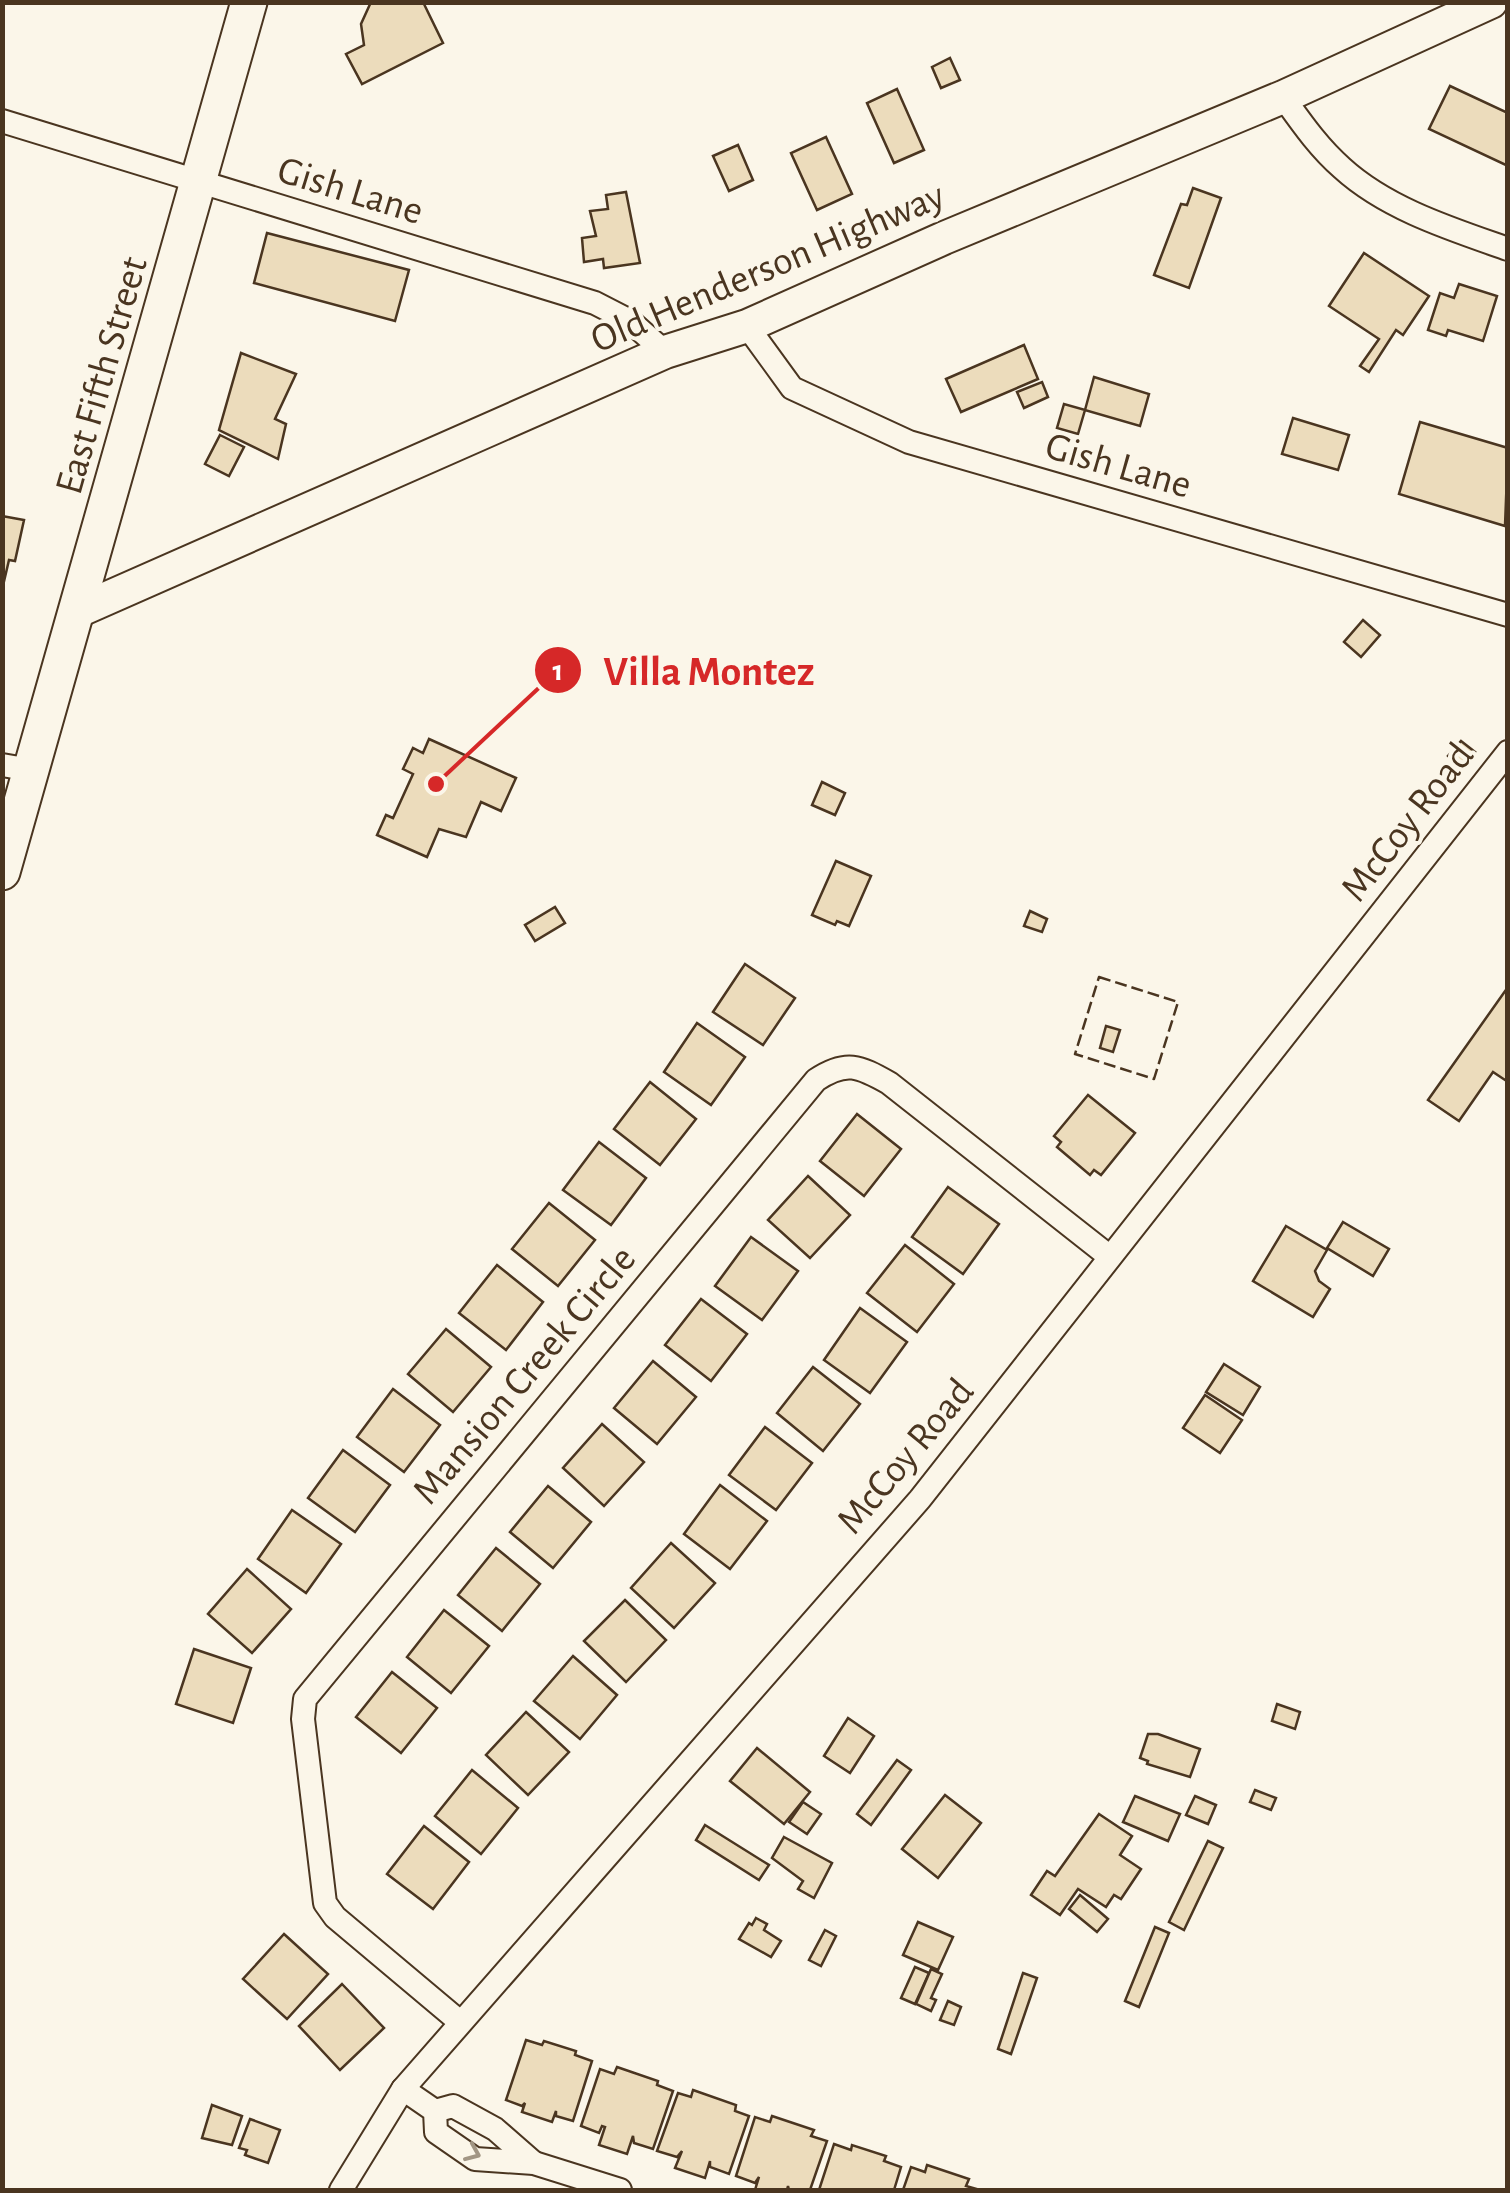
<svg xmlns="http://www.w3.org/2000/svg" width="1510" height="2193" viewBox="0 0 1510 2193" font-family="'Alegreya Sans',sans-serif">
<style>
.building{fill:#ecdcbc;stroke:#4a3520;stroke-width:2.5}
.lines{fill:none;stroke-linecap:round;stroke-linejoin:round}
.street-casing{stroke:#4a3520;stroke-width:26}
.secondary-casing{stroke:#4a3520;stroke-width:36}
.primary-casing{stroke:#4a3520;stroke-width:39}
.street{stroke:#fbf6e9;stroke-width:22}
.secondary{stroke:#fbf6e9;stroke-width:32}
.primary{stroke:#fbf6e9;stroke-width:35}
.fence{stroke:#4a3520;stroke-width:2.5;stroke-dasharray:12 5;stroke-linecap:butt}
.oneway{stroke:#a29684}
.labels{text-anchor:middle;stroke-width:8;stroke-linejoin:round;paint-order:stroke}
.street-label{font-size:40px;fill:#4a3520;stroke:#fbf6e9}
.leader{fill:none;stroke:#d62828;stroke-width:4}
.callout-dot{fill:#d62828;stroke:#fbf6e9;stroke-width:4}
.mark-label{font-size:30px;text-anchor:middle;font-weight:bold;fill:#fff}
.callout-label{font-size:42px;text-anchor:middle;font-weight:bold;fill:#d62828;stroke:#fbf6e9;stroke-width:8;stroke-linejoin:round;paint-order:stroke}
</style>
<rect width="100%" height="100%" fill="#fbf6e9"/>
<g class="building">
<path d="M371 2H423L443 43 362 84 346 54 364 45 361 24Z"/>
<path d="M950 58 960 80 941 88 932 67Z"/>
<path d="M1450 86 1508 113V166L1429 129Z"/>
<path d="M897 89 924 150 894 163 867 103Z"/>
<path d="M826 137 852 194 817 210 791 153Z"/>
<path d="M738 145 753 180 729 191 713 156Z"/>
<path d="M1193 188 1221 198 1189 288 1154 275 1181 204 1187 205Z"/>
<path d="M626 192 640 263 604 268 603 259 584 262 582 238 596 236 590 211 608 209 606 195Z"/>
<path d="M267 233 409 270 395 321 254 283Z"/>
<path d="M1364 253 1429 296 1403 335 1396 330 1369 372 1360 366 1379 339 1329 306Z"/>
<path d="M1459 284 1497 296 1483 341 1448 330 1446 336 1428 330 1440 293 1454 298Z"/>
<path d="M1024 345 1038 379 961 412 946 379Z"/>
<path d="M241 353 296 374 275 419 286 424 278 459 219 430Z"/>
<path d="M1094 377 1149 394 1140 426 1085 410 1078 434 1057 428 1064 404 1085 410Z"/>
<path d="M1042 382 1048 397 1024 408 1017 392Z"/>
<path d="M1293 418 1349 435 1338 470 1282 454Z"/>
<path d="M1420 422 1508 448 1505 526 1399 494Z"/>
<path d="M220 435 244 447 229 476 205 464Z"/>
<path d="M2 516 24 520 15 561 9 560 2 590Z"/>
<path d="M1363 620 1380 635 1361 657 1344 642Z"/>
<path d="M429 739 516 778 501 811 481 802 466 837 439 829 427 857 377 835 386 815 393 818 413 774 403 769 413 748 423 753Z"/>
<path d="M1461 741 1475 752 1461 768 1448 756Z"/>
<path d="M822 782 845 793 835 815 812 805Z"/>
<path d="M836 861 871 876 849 926 837 921 835 925 812 915Z"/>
<path d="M555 907 565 923 535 941 525 925Z"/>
<path d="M1030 911 1047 919 1042 932 1024 926Z"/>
<path d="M745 964 795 998 763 1045 713 1012Z"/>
<path d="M1508 987V1077L1505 1080 1493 1072 1459 1121 1428 1100Z"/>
<path d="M697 1023 745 1057 711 1105 664 1072Z"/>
<path d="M1106 1026 1120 1030 1113 1052 1100 1048Z"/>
<path d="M650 1082 696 1119 660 1165 614 1129Z"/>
<path d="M1088 1095 1135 1133 1101 1175 1094 1170 1090 1175 1057 1147 1061 1142 1054 1136Z"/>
<path d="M857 1114 901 1149 864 1196 820 1161Z"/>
<path d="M599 1142 646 1178 611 1225 563 1190Z"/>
<path d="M808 1176 850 1215 810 1258 768 1220Z"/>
<path d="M948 1187 999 1224 963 1274 912 1237Z"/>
<path d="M549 1203 595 1240 558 1286 512 1249Z"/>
<path d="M1343 1222 1389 1249 1373 1276 1327 1248Z"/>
<path d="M1286 1226 1327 1250 1315 1271 1319 1281 1330 1289 1313 1317 1253 1281Z"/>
<path d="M751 1237 798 1271 762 1320 715 1286Z"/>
<path d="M905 1245 954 1284 917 1332 867 1293Z"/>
<path d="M497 1265 543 1302 506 1350 459 1313Z"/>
<path d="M701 1299 747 1334 711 1381 665 1345Z"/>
<path d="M860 1308 907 1342 870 1393 824 1360Z"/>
<path d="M446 1329 491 1367 453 1412 408 1374Z"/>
<path d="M653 1361 696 1397 657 1444 614 1408Z"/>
<path d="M1224 1364 1260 1387 1243 1415 1206 1392Z"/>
<path d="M813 1367 860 1404 823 1451 777 1413Z"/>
<path d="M393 1389 440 1425 404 1472 357 1437Z"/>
<path d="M1205 1395 1242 1420 1220 1453 1183 1428Z"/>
<path d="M602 1424 644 1462 604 1506 563 1468Z"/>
<path d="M765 1427 812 1463 776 1510 729 1475Z"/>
<path d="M343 1450 390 1485 355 1532 308 1498Z"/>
<path d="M720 1485 767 1521 730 1569 684 1534Z"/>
<path d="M548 1486 591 1522 553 1568 510 1532Z"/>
<path d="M292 1510 341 1544 306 1593 258 1559Z"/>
<path d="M671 1543 715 1583 674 1628 631 1588Z"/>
<path d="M496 1548 540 1584 502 1631 458 1595Z"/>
<path d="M247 1569 291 1609 252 1653 208 1614Z"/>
<path d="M625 1600 666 1640 626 1682 584 1641Z"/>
<path d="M444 1610 489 1646 451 1693 407 1657Z"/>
<path d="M194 1649 251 1668 233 1723 176 1704Z"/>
<path d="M573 1656 617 1695 580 1739 534 1701Z"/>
<path d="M392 1672 437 1708 401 1753 356 1717Z"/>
<path d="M1277 1704 1300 1712 1295 1729 1272 1721Z"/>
<path d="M526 1712 569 1752 528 1795 486 1755Z"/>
<path d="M848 1718 874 1736 850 1773 824 1756Z"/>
<path d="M1148 1734H1158L1200 1749 1190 1777 1147 1764 1148 1761 1140 1758Z"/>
<path d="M757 1748 810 1792 784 1824 730 1781Z"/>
<path d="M897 1760 911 1770 871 1825 857 1814Z"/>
<path d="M472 1770 518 1808 481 1854 435 1816Z"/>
<path d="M1255 1790 1276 1798 1271 1810 1250 1802Z"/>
<path d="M945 1795 981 1823 938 1878 902 1849Z"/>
<path d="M1135 1796 1180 1814 1168 1841 1123 1822Z"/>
<path d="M1195 1796 1216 1805 1208 1824 1186 1815Z"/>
<path d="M803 1802 821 1814 807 1834 789 1822Z"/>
<path d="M1099 1814 1132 1836 1120 1855 1141 1869 1121 1899 1114 1895 1106 1907 1078 1889 1060 1915 1031 1895 1047 1871 1055 1876Z"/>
<path d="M705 1825 769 1865 759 1880 696 1840Z"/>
<path d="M424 1826 469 1862 433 1909 387 1874Z"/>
<path d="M784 1837 832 1863 814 1898 798 1889 803 1881 772 1858Z"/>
<path d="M1208 1841 1223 1848 1184 1930 1169 1922Z"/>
<path d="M1080 1895 1108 1919 1097 1932 1069 1909Z"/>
<path d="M756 1918 767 1924 764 1930 781 1941 771 1957 739 1939 749 1923 752 1925Z"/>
<path d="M918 1922 953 1937 938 1970 903 1955Z"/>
<path d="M1155 1927 1169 1933 1139 2007 1125 2001Z"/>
<path d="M825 1930 836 1936 821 1966 809 1960Z"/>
<path d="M284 1934 328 1974 287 2019 243 1979Z"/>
<path d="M915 1967 929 1973 915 2004 901 1998Z"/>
<path d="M931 1969 942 1974 931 1998 936 2000 931 2011 916 2004Z"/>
<path d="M1023 1973 1037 1978 1011 2054 998 2049Z"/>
<path d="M342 1984 384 2028 340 2070 299 2026Z"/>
<path d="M948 2001 961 2007 954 2025 940 2020Z"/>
<path d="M526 2040 542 2045 544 2041 576 2051 575 2055 592 2061 573 2121 556 2116V2111L552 2122 522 2112 525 2103 522 2106 506 2100Z"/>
<path d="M617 2067 658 2081 657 2085 673 2091 653 2149 634 2143 633 2136 627 2154 599 2145 605 2127 602 2126 599 2133 581 2126 600 2069 614 2074Z"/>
<path d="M693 2090 736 2105 735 2111 749 2116 729 2174 710 2167V2161L705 2178 675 2168 682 2151 677 2157 657 2151 678 2093 691 2097Z"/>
<path d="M212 2105 242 2116 232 2145 202 2138Z"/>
<path d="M772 2116 814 2130 811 2136 827 2141 810 2190H789L788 2186 787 2190H755L759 2177 755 2183 736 2176 755 2117 770 2122Z"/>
<path d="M250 2119 280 2130 268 2163 245 2155 247 2150 239 2148Z"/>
<path d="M834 2144 851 2150 852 2145 886 2156 884 2161 901 2167 894 2190H819Z"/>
<path d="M927 2165 969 2179 966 2186 980 2190H903L911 2167 925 2172Z"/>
</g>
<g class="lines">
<defs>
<g id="street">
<path d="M1283 97C1301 122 1318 147 1342 168 1387 209 1451 229 1508 249"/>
<path d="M2 121 595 303 630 321 665 352"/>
<path d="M747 326 792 388 909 442 1508 615"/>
<path d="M2 765 31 770"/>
<path d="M460 2022 335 1917 325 1903 303 1719 305 1699 816 1080C846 1060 859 1066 889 1083L1110 1257"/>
<path d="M403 2089 435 2111 436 2132 475 2159 534 2163 620 2190"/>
<path d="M435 2111 453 2106 495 2129 534 2163"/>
<path d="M341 2190 403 2089 920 1499 1508 752"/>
</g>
<path id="secondary" d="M78 611 665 352 747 326 944 238 1283 97 1491 2"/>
<path id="primary" d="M2 872 249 2"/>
</defs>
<use href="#street" class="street-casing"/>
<use href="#secondary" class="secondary-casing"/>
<use href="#primary" class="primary-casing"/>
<use href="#street" class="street"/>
<use href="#secondary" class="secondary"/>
<use href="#primary" class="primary"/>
<path class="fence" d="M1099 977 1178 1002 1154 1079 1075 1054Z"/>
</g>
<defs><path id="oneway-chevron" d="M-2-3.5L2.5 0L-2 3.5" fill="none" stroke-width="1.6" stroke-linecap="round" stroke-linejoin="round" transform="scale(2.5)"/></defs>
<use class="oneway" href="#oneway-chevron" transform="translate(473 2153) rotate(23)"/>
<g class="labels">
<g class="street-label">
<text transform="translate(351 189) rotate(17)" y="14">Gish Lane</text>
<text transform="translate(767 266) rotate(-23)" y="14">Old Henderson Highway</text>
<text transform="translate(100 375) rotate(-74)" y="14">East Fifth Street</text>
<text transform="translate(1119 464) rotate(16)" y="14">Gish Lane</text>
<text transform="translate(1406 821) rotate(-52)" y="14">McCoy Road</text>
<text transform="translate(523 1374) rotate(-50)" y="14">Mansion Creek Circle</text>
<text transform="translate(904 1455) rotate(-50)" y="14">McCoy Road</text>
</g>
</g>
<path class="leader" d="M436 784L558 670"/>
<g class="callout-dot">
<circle cx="436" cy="784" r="10"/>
<circle cx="558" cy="670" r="25"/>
</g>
<g class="mark-label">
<text x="558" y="680">1</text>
</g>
<g class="callout-label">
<text x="709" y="685">Villa Montez</text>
</g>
<rect width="1510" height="2193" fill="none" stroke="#4a3520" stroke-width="10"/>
</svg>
